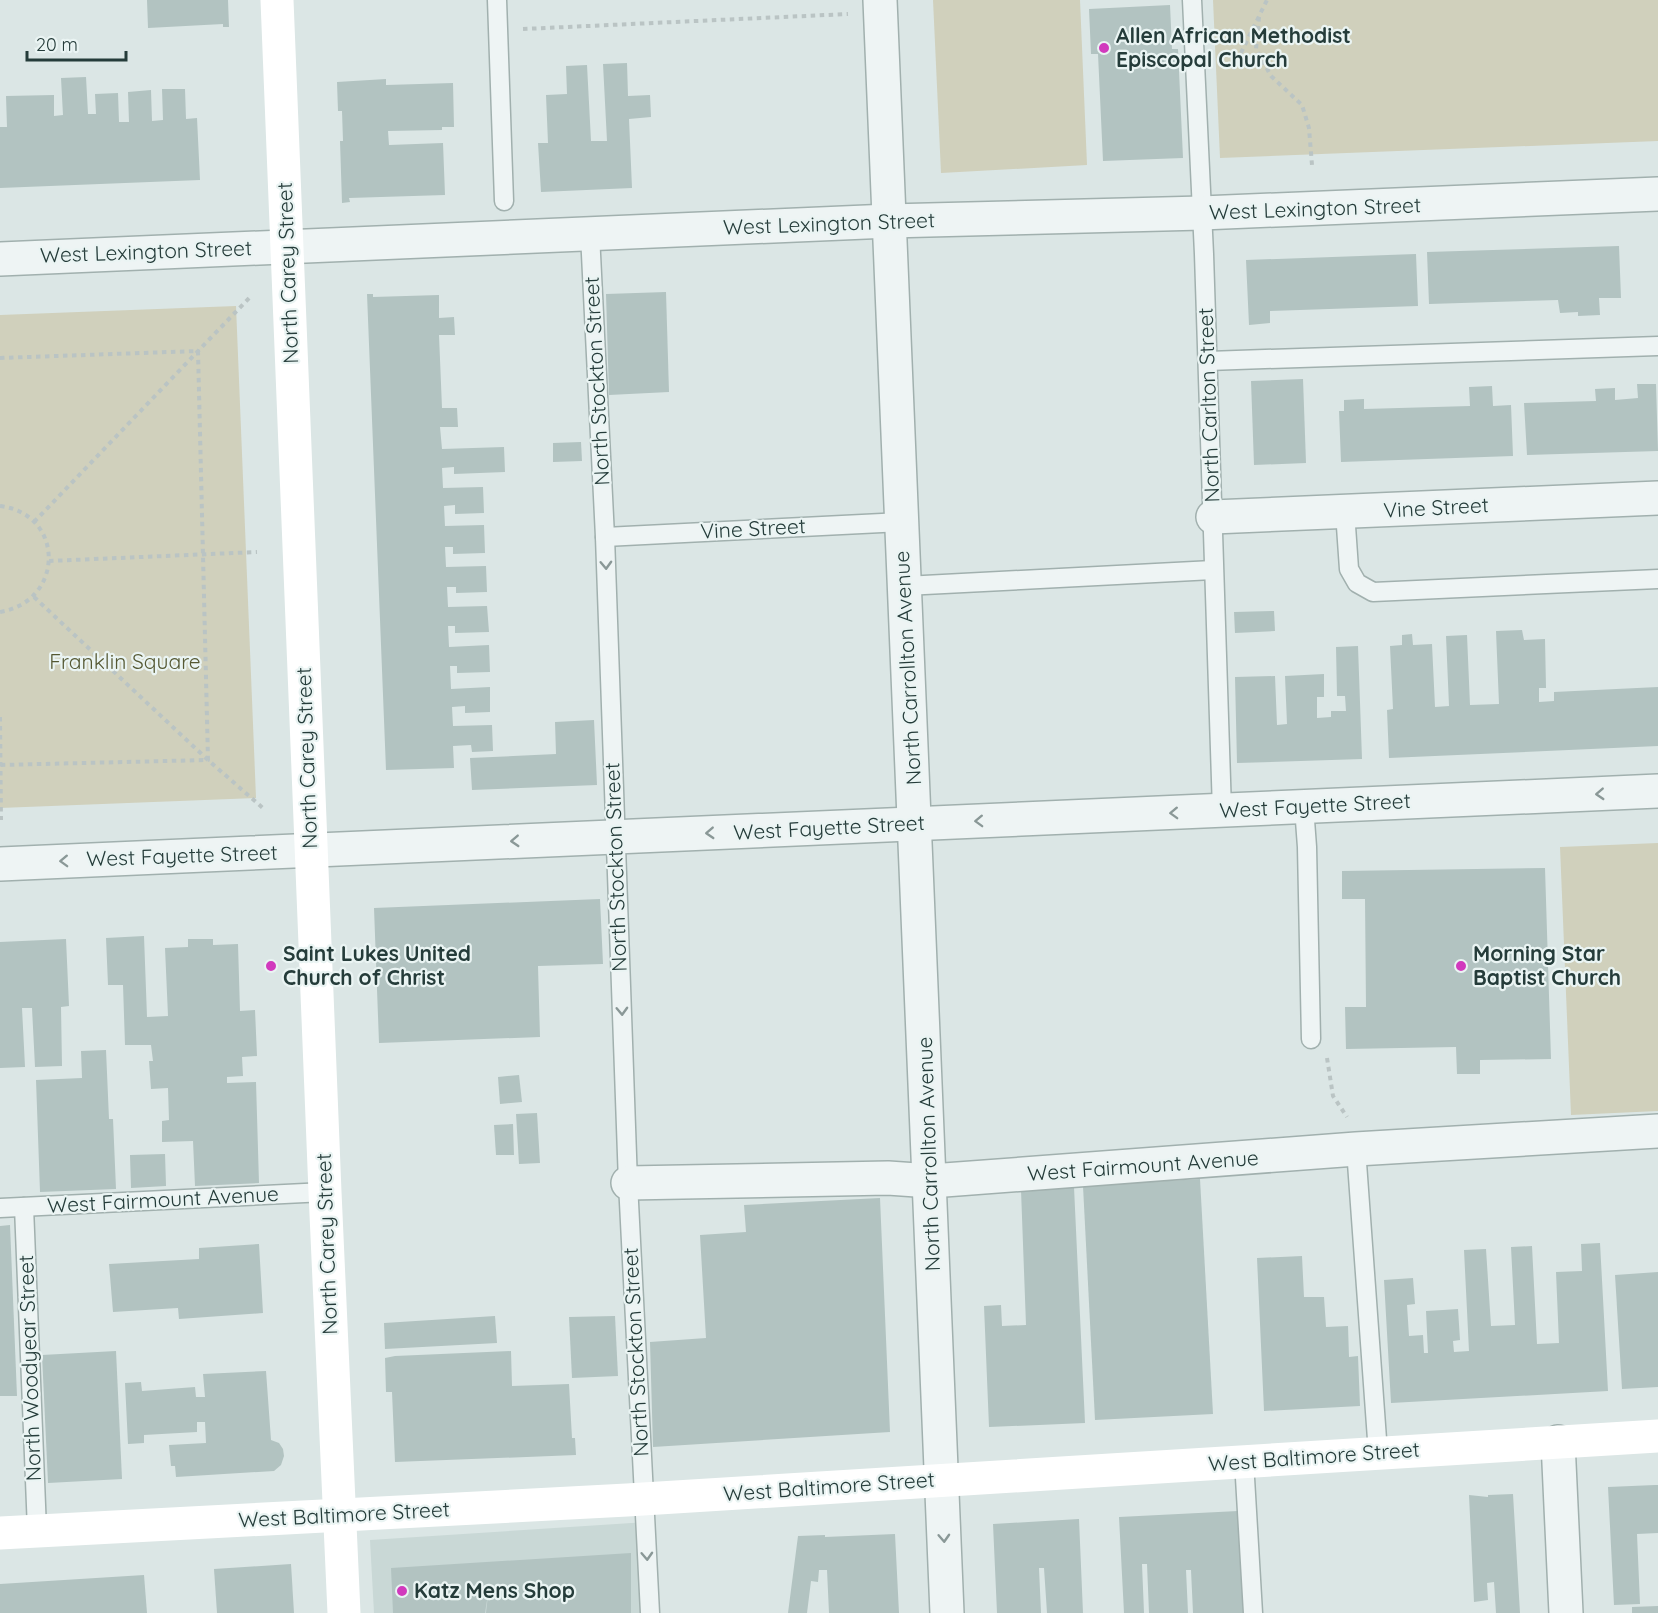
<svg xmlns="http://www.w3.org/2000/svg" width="1658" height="1613" viewBox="0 0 1658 1613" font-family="Quicksand,sans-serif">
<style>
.built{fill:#c9d8d6}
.green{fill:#d0d0bc}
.building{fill:#b2c3c1}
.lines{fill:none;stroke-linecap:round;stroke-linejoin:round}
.service-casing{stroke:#a1b0ae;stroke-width:21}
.minor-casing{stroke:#a1b0ae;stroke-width:36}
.tertiary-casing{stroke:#a1b0ae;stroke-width:36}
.path{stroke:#bac4c4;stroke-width:4;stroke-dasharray:4.5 4.5;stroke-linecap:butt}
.service{stroke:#eef4f4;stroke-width:18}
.minor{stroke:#eef4f4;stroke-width:33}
.tertiary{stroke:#eef4f4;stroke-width:33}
.secondary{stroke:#fff;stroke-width:33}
.oneway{stroke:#8a9897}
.poi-dot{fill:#d13abd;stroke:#eaf4f3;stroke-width:2}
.labels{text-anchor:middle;stroke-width:4.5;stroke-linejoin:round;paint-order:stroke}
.poi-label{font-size:21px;font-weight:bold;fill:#253c3a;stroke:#eaf4f3;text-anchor:start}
.street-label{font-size:21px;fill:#253c3a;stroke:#eaf4f3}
.park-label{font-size:21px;fill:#555832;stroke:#eaf4f3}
</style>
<rect width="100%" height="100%" fill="#dbe6e5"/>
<path class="built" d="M647 1522 653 1613H374L370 1540Z"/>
<g class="green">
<path d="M933 0H1080L1087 165 941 173Z"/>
<path d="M1213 0H1658V141L1220 158Z"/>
<path d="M236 306 256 798 0 808V315Z"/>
<path d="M1658 843V1111L1571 1115 1560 847Z"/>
</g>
<g class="building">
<path d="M147 0H228L229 27H223V24L148 28Z"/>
<path d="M1170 5 1172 49H1178L1183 158 1103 161 1098 54H1091L1089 9Z"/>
<path d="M627 63 628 96 650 95 651 117 629 119 632 188 541 192 538 143H548L546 95 567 94 566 66 587 65 591 141H607L603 64Z"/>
<path d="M86 77 88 114H96L95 94 118 93 119 122H129L128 92 151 90 152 121 163 120 162 89H185L186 119 197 118 200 180 0 188V127H7L6 96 54 95V116L63 115 61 78Z"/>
<path d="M386 79V85L453 83 454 127H442V130L388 131 389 145 443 143 445 195 349 198 350 202 342 203 340 141H343L342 111H338L337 82Z"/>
<path d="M1619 246 1621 298H1599L1600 315 1578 316V312L1560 313 1558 300 1429 304 1427 252Z"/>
<path d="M1416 254 1418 306 1270 311V323L1249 325 1246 260Z"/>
<path d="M666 292 669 392 609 395 606 294Z"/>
<path d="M367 294H373V297L439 295V318L454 317 455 335H439L442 408H457L458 427H440L442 449 504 447 505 472 454 474V467L442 468 443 488 483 487 484 513 455 514V505L444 506 445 526 484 525 485 553 453 554V547H445L446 567 486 566 487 592 456 593V587H447L448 607 487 606 489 632 455 633V626H448L449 647 489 645 490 672 457 673V666H450L451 689 490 687V712L465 713V706L452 707 453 726 492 725 493 751 472 752 471 745 453 746 454 768 386 770Z"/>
<path d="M1303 379 1306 463 1254 465 1251 381Z"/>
<path d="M1637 384H1656L1658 451 1527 455 1524 403 1596 401 1595 389 1615 388V400L1638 398Z"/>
<path d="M1492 386 1493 406 1511 405 1513 456 1341 462 1339 411H1344V400L1364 399V409L1470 406 1469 387Z"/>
<path d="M581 442 582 461 553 462V443Z"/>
<path d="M1274 611 1275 631 1235 633 1234 612Z"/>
<path d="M1522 630 1524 640 1545 639 1546 688H1539V702L1554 701V692L1658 687V746L1389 758 1387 710 1393 709 1390 646 1402 645V635L1412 634 1413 645 1432 644 1435 707 1449 706 1446 636 1467 635 1470 705 1499 704 1496 631Z"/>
<path d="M1358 646 1362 759 1237 763 1235 677 1275 676 1277 725 1287 724 1285 676 1324 674V697H1317V718L1331 717V711H1346L1345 696H1337L1336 647Z"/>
<path d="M594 720 597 785 472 790 470 758 556 754 555 722Z"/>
<path d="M1545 868 1551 1059 1480 1060V1074H1457L1456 1047 1346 1049 1345 1007H1366L1365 899H1342V871Z"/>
<path d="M600 899 603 964 538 966 540 1037 379 1043 374 908Z"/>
<path d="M144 936 147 1017 168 1016 165 948 188 947V939H213V945L238 944 240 1011 255 1010 257 1056 242 1057 243 1076 227 1077V1083L256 1082 259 1183 195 1186 193 1141 162 1142V1121L169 1120 168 1088 151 1089 149 1061H153L151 1045H125L123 985H108L106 938Z"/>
<path d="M66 939 69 1006 61 1007 62 1066 35 1067 32 1008H22L25 1067 0 1068V942Z"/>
<path d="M106 1050 109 1119H113L116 1189 40 1192 36 1080 82 1078 81 1051Z"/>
<path d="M519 1075 522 1102 500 1104 498 1077Z"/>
<path d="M537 1113 540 1163 519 1164 516 1114Z"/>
<path d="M513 1124 514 1155H496L494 1125Z"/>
<path d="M165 1154 166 1186 131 1188 130 1155Z"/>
<path d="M1200 1179 1213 1414 1095 1420 1083 1186Z"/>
<path d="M1074 1187 1085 1423 989 1427 984 1306 1001 1305 1002 1326 1026 1325 1021 1190Z"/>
<path d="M880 1198 890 1432 653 1447 650 1342 706 1338 700 1235 746 1232 744 1205Z"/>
<path d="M10 1225 17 1396H0V1226Z"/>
<path d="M1600 1243 1608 1391 1391 1403 1384 1280 1413 1278 1415 1304 1407 1305 1409 1336 1423 1335 1424 1353H1428L1426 1311 1443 1310 1458 1309 1460 1340 1453 1341 1454 1352 1469 1351 1464 1250 1486 1249 1491 1326 1515 1325 1511 1247 1532 1246 1537 1344 1559 1343 1556 1272 1582 1271 1581 1244Z"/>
<path d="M259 1244 263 1313 179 1319 178 1308 113 1312 109 1264 199 1259V1248Z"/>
<path d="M1302 1256 1304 1297H1324L1326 1327 1348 1326 1349 1357 1358 1356 1360 1406 1264 1411 1257 1258Z"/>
<path d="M1658 1272V1387L1622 1389 1615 1275Z"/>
<path d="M495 1316 497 1343 385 1349 384 1323Z"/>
<path d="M615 1316 618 1376 572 1378 569 1317Z"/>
<path d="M116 1351 122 1479 48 1483 42 1355Z"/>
<path d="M511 1351 512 1386 569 1384 572 1438H575L576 1455 395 1462 392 1392H386L385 1358 395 1356Z"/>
<path d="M266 1371 271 1440 279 1443 283 1449 284 1456 281 1465 274 1471 176 1477 175 1466H171L169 1445 206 1443 205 1422H197V1432L144 1435V1443L128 1444 125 1383 141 1382 142 1391 195 1387 196 1397H205L203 1374Z"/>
<path d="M1655 1485H1658V1533L1637 1534 1640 1604 1614 1605 1608 1487Z"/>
<path d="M1513 1494 1520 1613H1496L1494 1582 1487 1583 1488 1600 1474 1602 1469 1495 1488 1497V1495Z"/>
<path d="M1238 1511 1243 1613H1193L1191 1570H1186L1188 1613H1149L1147 1564H1142L1144 1613H1124L1119 1517Z"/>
<path d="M1079 1519 1083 1613H1047L1044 1568H1039L1041 1613H997L993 1524Z"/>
<path d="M895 1534 899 1613H829L827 1570H819L818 1582 811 1581 807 1613H788L798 1536 825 1535V1537Z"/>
<path d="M631 1553V1613H486L489 1587 485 1613H393L391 1568Z"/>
<path d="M291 1564 294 1613H217L214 1569Z"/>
<path d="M144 1575 147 1613H0V1584Z"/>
<path d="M1658 1606V1613H1632V1607Z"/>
</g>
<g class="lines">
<defs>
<g id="service">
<path d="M497 0 504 201"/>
<path d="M1192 0 1204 254 1222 811"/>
<path d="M590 234 605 537 628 1183 650 1613"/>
<path d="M1208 361 1658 346"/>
<path d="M1345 512 1349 569 1357 583 1373 592 1658 579"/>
<path d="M605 537 902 522"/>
<path d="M905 586 1213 570"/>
<path d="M1304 807 1307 847 1311 1039"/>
<path d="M1356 1149 1378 1453"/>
<path d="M24 1207 37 1530"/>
<path d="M0 1208 325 1192"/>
<path d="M1244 1461 1253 1613"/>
</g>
<g id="minor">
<path d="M880 0 947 1613"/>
<path d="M1213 517 1658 498"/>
<path d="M628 1183 888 1178 931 1181 1356 1149 1658 1131"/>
<path d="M1558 1442 1566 1613"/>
</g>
<g id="tertiary">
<path d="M0 259 889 221 1202 213 1658 194"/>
<path d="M0 864 1658 791"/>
</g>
</defs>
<use href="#service" class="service-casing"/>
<use href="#minor" class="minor-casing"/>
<use href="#tertiary" class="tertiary-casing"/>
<g class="path">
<path d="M1259 17 1256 49 1271 76 1302 105 1309 128 1312 165"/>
<path d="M523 29 848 14"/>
<path d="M1233 69 1267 0"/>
<path d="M0 358 198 351 208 760 0 765"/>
<path d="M0 506C65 514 65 601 0 612"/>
<path d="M34 522 251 296"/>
<path d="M49 561 257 552"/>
<path d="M34 597 208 760 264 809"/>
<path d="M0 717 1 820"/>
<path d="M1327 1058 1333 1096 1347 1117"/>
</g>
<use href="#service" class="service"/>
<use href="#minor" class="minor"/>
<use href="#tertiary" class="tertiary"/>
<g class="secondary">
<path d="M277 0 325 1192 344 1613"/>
<path d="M0 1533 627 1500 1658 1436"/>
</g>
</g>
<defs><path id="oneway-chevron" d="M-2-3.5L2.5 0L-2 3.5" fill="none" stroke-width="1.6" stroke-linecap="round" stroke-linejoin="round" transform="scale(1.5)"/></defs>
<g class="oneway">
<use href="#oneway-chevron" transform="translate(606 565) rotate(88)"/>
<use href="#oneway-chevron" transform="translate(1600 794) rotate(177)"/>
<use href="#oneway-chevron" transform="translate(1174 813) rotate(178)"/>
<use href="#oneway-chevron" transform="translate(979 821) rotate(178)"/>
<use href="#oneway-chevron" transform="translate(710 833) rotate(177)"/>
<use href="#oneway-chevron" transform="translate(515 841) rotate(177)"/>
<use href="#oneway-chevron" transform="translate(64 861) rotate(178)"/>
<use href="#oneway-chevron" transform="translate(622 1011) rotate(88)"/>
<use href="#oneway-chevron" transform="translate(944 1538) rotate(87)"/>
<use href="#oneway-chevron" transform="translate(647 1556) rotate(87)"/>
</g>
<g class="poi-dot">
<circle cx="1104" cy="48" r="6"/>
<circle cx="271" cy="966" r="6"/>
<circle cx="1461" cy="966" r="6"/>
<circle cx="402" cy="1591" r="6"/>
</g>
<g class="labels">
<g class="poi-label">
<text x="1116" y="43">Allen African Methodist<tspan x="1116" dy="24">Episcopal Church</tspan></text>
<text x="283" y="961">Saint Lukes United<tspan x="283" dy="24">Church of Christ</tspan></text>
<text x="1473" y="961">Morning Star<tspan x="1473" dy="24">Baptist Church</tspan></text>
<text x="414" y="1598">Katz Mens Shop</text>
</g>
<g class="street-label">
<text transform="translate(1315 209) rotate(-2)" y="7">West Lexington Street</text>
<text transform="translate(829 224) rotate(-2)" y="7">West Lexington Street</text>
<text transform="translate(146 252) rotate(-2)" y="7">West Lexington Street</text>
<text transform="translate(288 273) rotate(-92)" y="7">North Carey Street</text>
<text transform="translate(597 381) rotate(-93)" y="7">North Stockton Street</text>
<text transform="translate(1209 405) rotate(-92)" y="7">North Carlton Street</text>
<text transform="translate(1436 508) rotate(-3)" y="7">Vine Street</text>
<text transform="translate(753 529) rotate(-3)" y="7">Vine Street</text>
<text transform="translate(908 668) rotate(-93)" y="7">North Carrollton Avenue</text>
<text transform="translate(307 758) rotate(-92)" y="7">North Carey Street</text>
<text transform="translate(1315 806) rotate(-3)" y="7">West Fayette Street</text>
<text transform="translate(829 828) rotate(-3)" y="7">West Fayette Street</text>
<text transform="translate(182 856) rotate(-2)" y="7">West Fayette Street</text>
<text transform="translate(616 867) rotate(-92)" y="7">North Stockton Street</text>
<text transform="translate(929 1154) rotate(-92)" y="7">North Carrollton Avenue</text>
<text transform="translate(1143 1166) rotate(-4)" y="7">West Fairmount Avenue</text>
<text transform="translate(163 1200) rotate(-3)" y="7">West Fairmount Avenue</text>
<text transform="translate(327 1244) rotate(-92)" y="7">North Carey Street</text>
<text transform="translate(636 1352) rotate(-93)" y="7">North Stockton Street</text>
<text transform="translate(30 1368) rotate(-92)" y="7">North Woodyear Street</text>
<text transform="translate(1314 1457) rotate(-4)" y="7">West Baltimore Street</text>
<text transform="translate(829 1487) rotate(-4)" y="7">West Baltimore Street</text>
<text transform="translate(344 1515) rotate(-3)" y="7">West Baltimore Street</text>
</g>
<g class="park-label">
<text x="125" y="669">Franklin Square</text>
</g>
</g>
<path d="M27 51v9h99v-9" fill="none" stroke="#253c3a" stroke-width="3"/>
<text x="36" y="51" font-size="18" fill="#253c3a" stroke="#eaf4f3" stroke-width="4.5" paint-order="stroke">20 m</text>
</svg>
